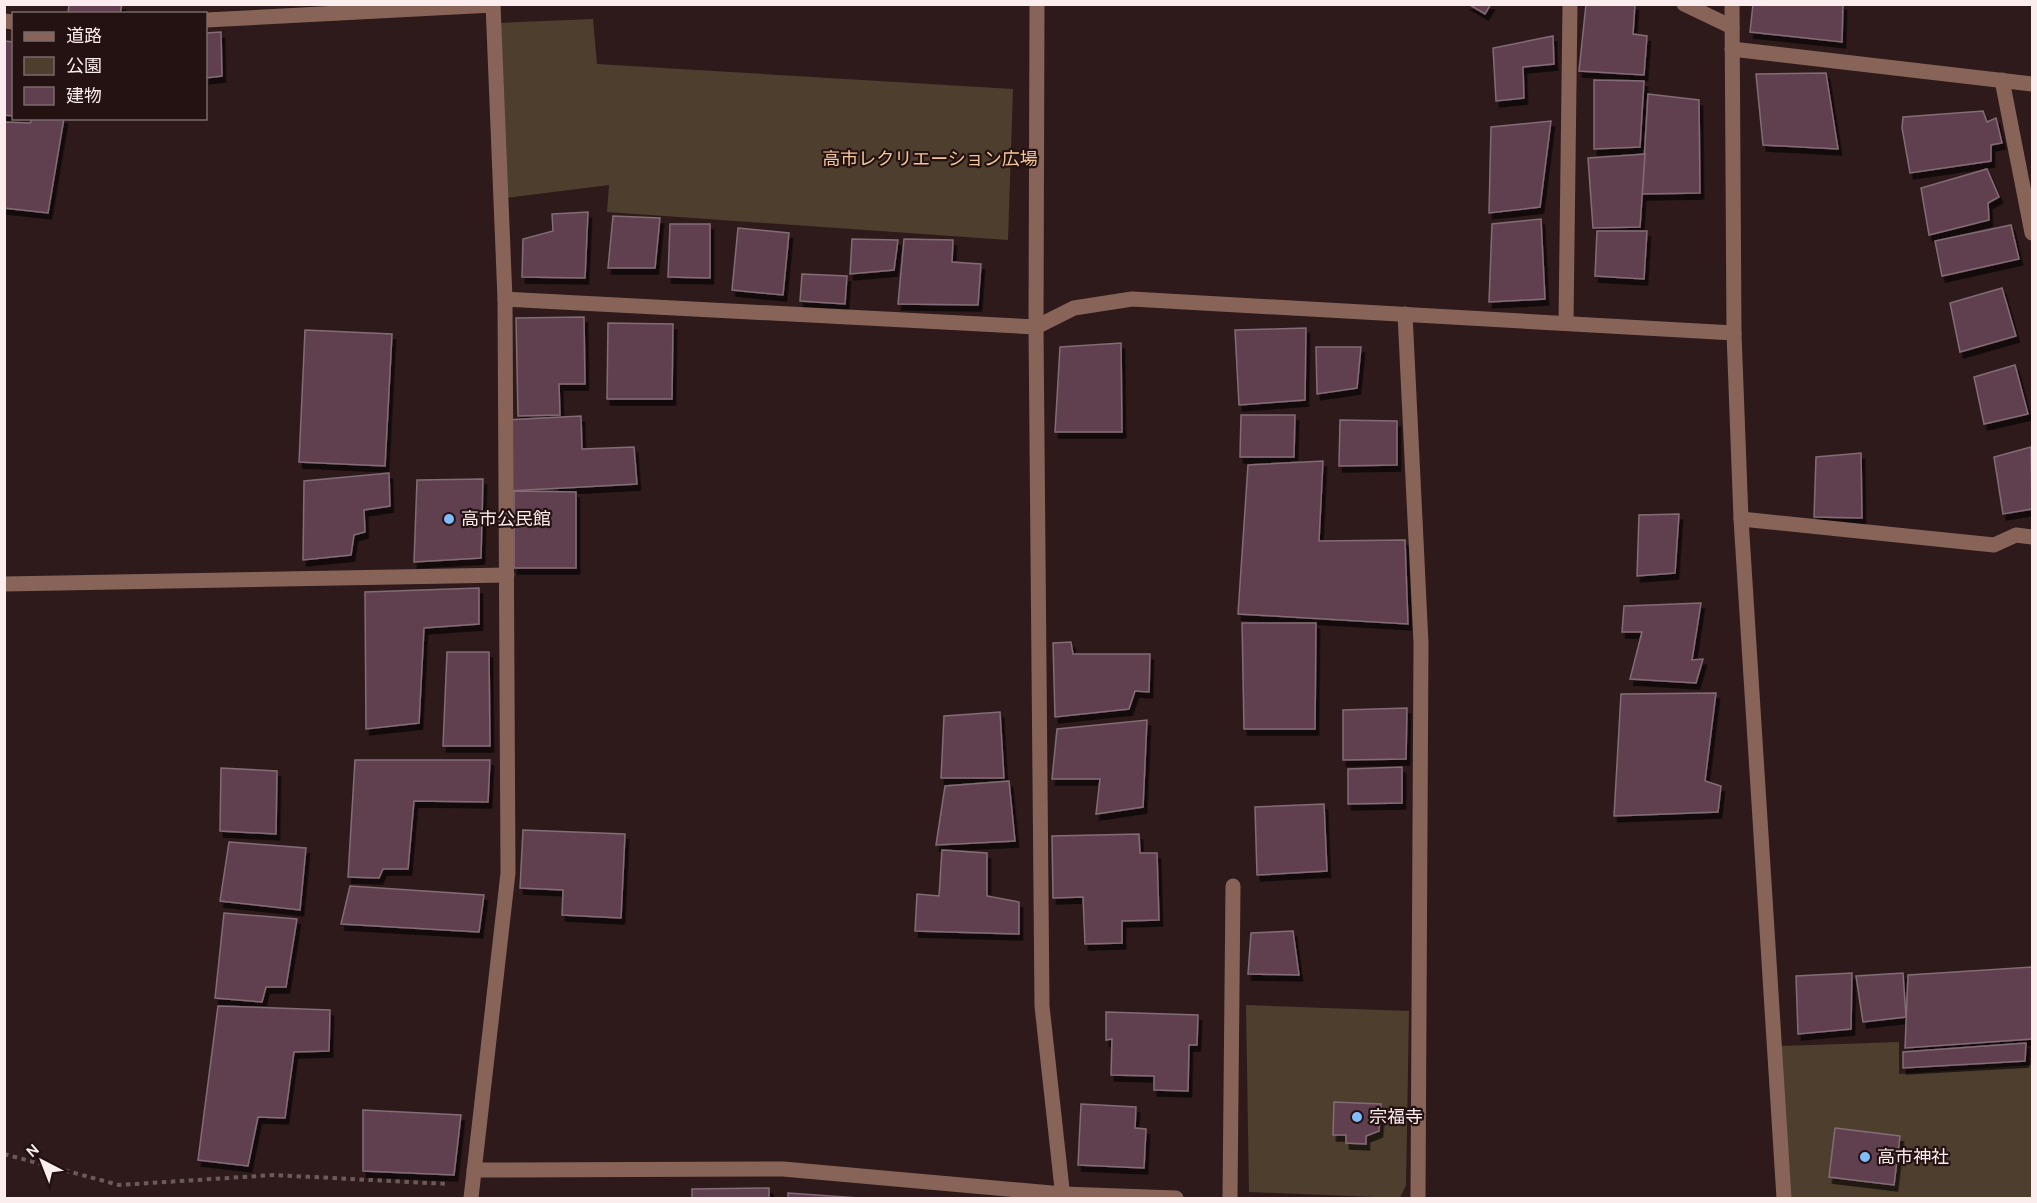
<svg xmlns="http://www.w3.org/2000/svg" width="2037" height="1203" viewBox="0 0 2037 1203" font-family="Karla,'Noto Sans JP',sans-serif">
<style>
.green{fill:#4d3e2e}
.building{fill:#60404f;stroke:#836c75;stroke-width:1.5;filter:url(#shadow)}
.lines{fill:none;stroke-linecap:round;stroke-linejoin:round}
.path{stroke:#6c5a5b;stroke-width:4;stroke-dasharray:4.5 4.5;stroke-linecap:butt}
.minor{stroke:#876457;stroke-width:15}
.poi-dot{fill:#7fbdfa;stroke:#241112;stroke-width:2}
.labels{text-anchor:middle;stroke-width:4.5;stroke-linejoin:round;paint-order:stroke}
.park-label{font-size:18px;fill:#f3c697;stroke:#241112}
.poi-label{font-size:18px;fill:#fbeced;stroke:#241112;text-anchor:start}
</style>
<defs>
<filter id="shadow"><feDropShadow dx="3.5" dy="6" stdDeviation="0" flood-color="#0009"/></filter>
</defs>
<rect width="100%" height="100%" fill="#2e1a1b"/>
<g class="green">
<path d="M593 19 597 64 1013 89 1008 240 607 212 609 185 505 198 499 23Z"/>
<path d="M1246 1005 1409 1011 1406 1185 1400 1198 1249 1192Z"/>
<path d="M1899 1042V1074L2032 1065V1198H1791L1781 1046Z"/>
</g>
<g class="building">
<path d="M69 4H122L120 14H68Z"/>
<path d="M1468 4H1491L1485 14Z"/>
<path d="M1586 4H1635L1633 34 1647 36 1644 75 1579 71Z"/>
<path d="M1753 4H1843L1842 42 1750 32Z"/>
<path d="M221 32 222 76 206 78V33Z"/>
<path d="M1553 36 1554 64 1523 67 1524 98 1496 101 1493 48Z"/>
<path d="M4 41 14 42V116L4 115Z"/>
<path d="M1826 73 1838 149 1763 145 1756 74Z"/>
<path d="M1594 80 1644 81 1640 147 1594 149Z"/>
<path d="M1648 94 1699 100 1700 193 1642 194Z"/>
<path d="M1983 111 1987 122 1996 118 2002 143 1991 145V161L1910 173 1902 128 1903 117Z"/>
<path d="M33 118H64L48 213 4 208V122L30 123Z"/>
<path d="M1551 121 1540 207 1489 213 1491 127Z"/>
<path d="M1645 154 1640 227 1593 228 1588 158Z"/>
<path d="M1987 169 1999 197 1988 203 1989 220 1929 235 1921 188Z"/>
<path d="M588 212 585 278 522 277 523 239 553 231 552 214Z"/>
<path d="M613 216 660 218 655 268H608Z"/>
<path d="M1541 219 1545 299 1489 302 1492 224Z"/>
<path d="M670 224H710V278L668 277Z"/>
<path d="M2011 225 2019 259 1942 276 1935 241Z"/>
<path d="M738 228 789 233 783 295 732 290Z"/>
<path d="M1597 231H1647L1644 279 1595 276Z"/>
<path d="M852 239 898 240 894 270 850 274Z"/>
<path d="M904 239 953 240 952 262 981 264 978 305 898 304Z"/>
<path d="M802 274 847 276 845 304 800 301Z"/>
<path d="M2002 288 2016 336 1960 352 1950 303Z"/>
<path d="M584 317 585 384H559L560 415 518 416 516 318Z"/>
<path d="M608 323 673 324 672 399H607Z"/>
<path d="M1306 328 1305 400 1239 405 1235 330Z"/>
<path d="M305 330 392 334 385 466 299 462Z"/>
<path d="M1121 343 1122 432H1055L1060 347Z"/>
<path d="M1316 347H1361L1357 388 1317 394Z"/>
<path d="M2015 365 2028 414 1984 424 1974 377Z"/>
<path d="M1241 415H1295L1294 457H1240Z"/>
<path d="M581 416 582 449 634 447 637 484 508 491 505 420Z"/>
<path d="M1340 420 1397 421V465L1339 466Z"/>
<path d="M2031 447 2032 509 2003 514 1994 457Z"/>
<path d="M1861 453 1862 518 1814 517 1816 457Z"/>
<path d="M1323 461 1319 541 1405 540 1408 624 1238 614 1248 465Z"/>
<path d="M389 473 390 506 364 510 365 532 354 535 351 555 303 560 304 481Z"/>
<path d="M483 479 481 558 414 562 417 480Z"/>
<path d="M514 491 576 492V568H514Z"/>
<path d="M1679 514 1675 573 1637 576 1639 515Z"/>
<path d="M479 588V624L424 628 419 723 366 729 365 592Z"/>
<path d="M1701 603 1692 660 1703 659 1696 683 1630 679 1642 632H1622L1624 606Z"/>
<path d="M1242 623H1316L1315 729H1244Z"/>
<path d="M1071 642 1073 654H1150L1149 692 1135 691 1129 709 1055 717 1053 643Z"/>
<path d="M447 652H489L490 746H443Z"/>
<path d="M1716 693 1705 781 1721 786 1718 812 1614 816 1621 694Z"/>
<path d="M1407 708 1406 759 1343 760V710Z"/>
<path d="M1000 712 1004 778H941L944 716Z"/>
<path d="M1147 720 1143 807 1096 814 1100 779H1052L1057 729Z"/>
<path d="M355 760H490L488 802 414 801 408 869H383L379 878 348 877Z"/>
<path d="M1402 767V803L1348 804V769Z"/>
<path d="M221 768 277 771 276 834 220 831Z"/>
<path d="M1009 781 1015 841 936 845 945 786Z"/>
<path d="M1324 804 1327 871 1257 875 1255 807Z"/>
<path d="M523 830 625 834 621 918 562 915 563 890 520 888Z"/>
<path d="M1139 834 1140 853H1157L1159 920 1122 921V943L1085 944 1083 897 1053 898 1052 836Z"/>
<path d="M229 842 306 848 300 910 220 901Z"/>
<path d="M942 850 987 853V896L1019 902V934L915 931 917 894 939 896Z"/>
<path d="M350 886 484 895 479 932 341 924Z"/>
<path d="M224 913 297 919 286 987H266L262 1002 215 998Z"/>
<path d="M1293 931 1299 975 1248 974 1251 933Z"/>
<path d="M2032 967V1039L1905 1048 1908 975Z"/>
<path d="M1852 973 1851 1029 1798 1034 1796 976Z"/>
<path d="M1903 973 1906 1017 1863 1022 1856 976Z"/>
<path d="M218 1006 330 1010 329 1051 294 1052 285 1118 258 1117 248 1166 198 1160Z"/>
<path d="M1106 1012 1198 1015 1197 1045H1189L1188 1091 1154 1090V1076L1111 1075 1112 1039 1106 1040Z"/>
<path d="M2026 1043 2025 1061 1903 1068V1052Z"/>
<path d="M1334 1102 1381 1104 1379 1131 1366 1136V1144L1346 1143V1135H1333Z"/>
<path d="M1081 1104 1136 1107 1135 1128 1146 1129 1144 1168 1078 1165Z"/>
<path d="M363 1110 461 1115 454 1175 363 1171Z"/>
<path d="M1835 1128 1900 1136 1894 1185 1829 1177Z"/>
<path d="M769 1188V1198H692V1189Z"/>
<path d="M788 1193 859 1198H788Z"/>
</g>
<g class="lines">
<path class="path" d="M4 1154 119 1185 274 1175 448 1184"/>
<g class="minor">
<path d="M1037 4 1036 327 1042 1006 1063 1198"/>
<path d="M1684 4 1732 27"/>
<path d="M1732 4 1734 333 1741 519 1784 1198"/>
<path d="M206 20 493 5"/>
<path d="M4 21 14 22"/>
<path d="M1732 49 2032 84"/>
<path d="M2002 80 2032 233"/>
<path d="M505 299 1036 327 1074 308 1132 299 1734 333"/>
<path d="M1405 314 1421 643 1418 1198"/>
<path d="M1566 323 1570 4"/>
<path d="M1741 519 1994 545 2016 535 2032 537"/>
<path d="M4 584 507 575"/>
<path d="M474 1170 783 1169 1063 1194 1176 1198"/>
<path d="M471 1198 508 873 505 299 493 4"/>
<path d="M1230 1198 1233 886"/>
</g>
</g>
<g class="poi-dot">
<circle cx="449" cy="519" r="6"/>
<circle cx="1357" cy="1117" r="6"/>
<circle cx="1865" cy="1157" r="6"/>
</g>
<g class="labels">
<g class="park-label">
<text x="930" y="165">高市レクリエーション広場</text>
</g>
<g class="poi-label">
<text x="461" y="525">高市公民館</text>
<text x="1369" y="1123">宗福寺</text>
<text x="1877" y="1163">高市神社</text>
</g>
</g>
<rect width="2037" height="1203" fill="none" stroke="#fbeced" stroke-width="12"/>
<rect x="12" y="12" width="195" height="108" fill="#241112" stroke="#7a696a" stroke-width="1.5"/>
<rect x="24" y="32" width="30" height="9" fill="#876457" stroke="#7a696a" stroke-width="1.5"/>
<text x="66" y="42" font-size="18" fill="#fbeced">道路</text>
<rect x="24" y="57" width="30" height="18" fill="#4d3e2e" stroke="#7a696a" stroke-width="1.5"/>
<text x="66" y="72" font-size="18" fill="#fbeced">公園</text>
<rect x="24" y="87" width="30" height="18" fill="#60404f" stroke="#7a696a" stroke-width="1.5"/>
<text x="66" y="102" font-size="18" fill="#fbeced">建物</text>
<g transform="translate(42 1161) rotate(318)" stroke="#241112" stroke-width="4.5" paint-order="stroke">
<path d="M0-4.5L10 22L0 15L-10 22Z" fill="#fbeced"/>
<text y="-9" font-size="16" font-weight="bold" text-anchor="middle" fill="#fbeced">N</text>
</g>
</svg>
